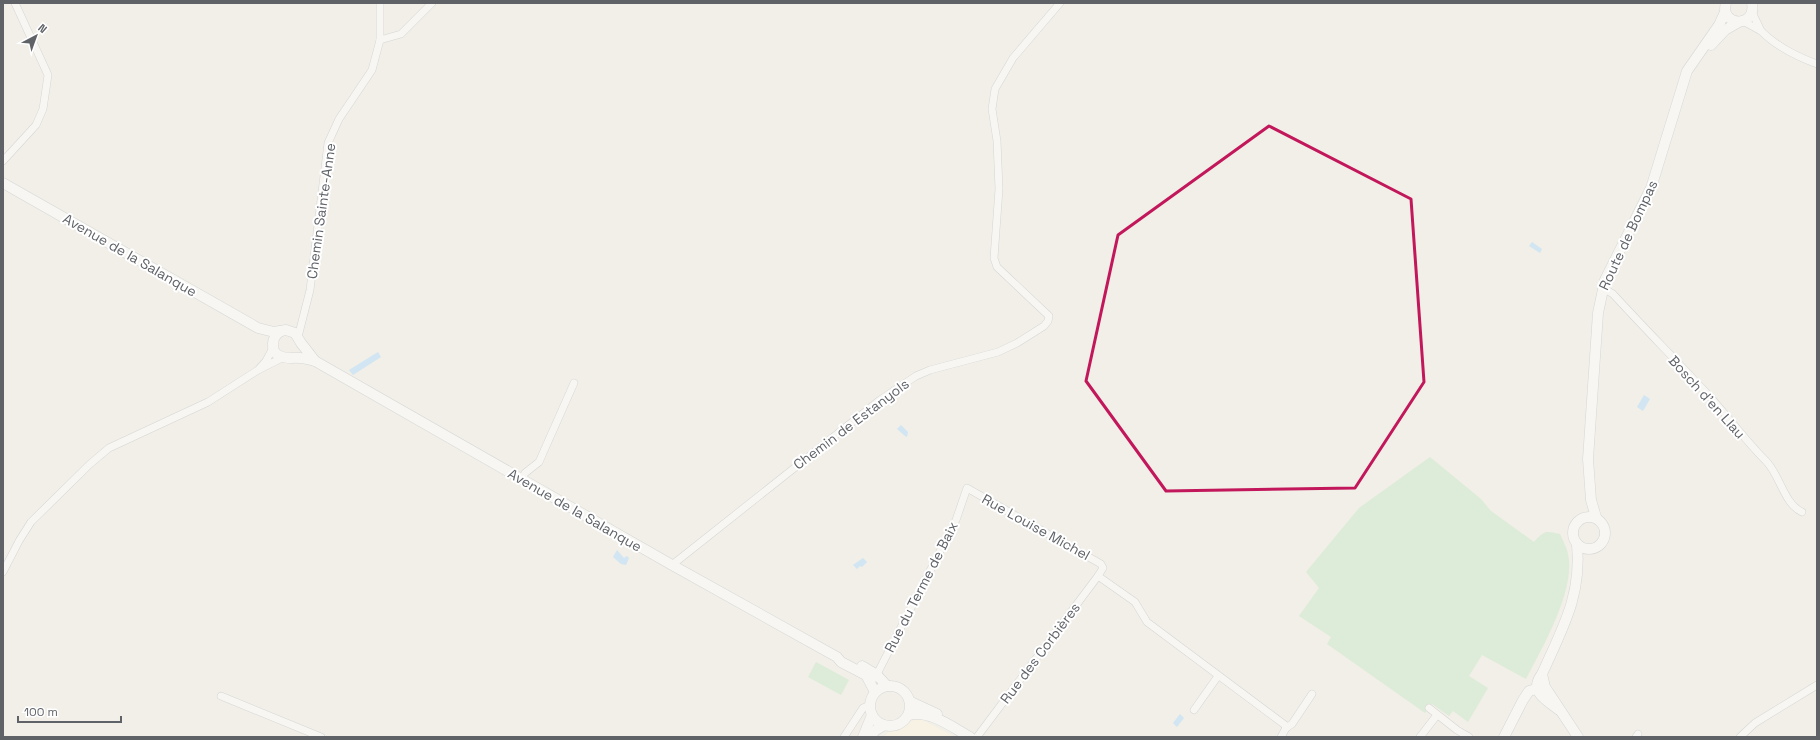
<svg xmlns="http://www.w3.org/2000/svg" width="1820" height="740" viewBox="0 0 1820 740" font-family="'Space Grotesk',sans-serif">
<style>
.commercial{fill:#fef7e0}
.green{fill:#c5e8c5}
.water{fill:#aadaff}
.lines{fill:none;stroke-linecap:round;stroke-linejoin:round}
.street-casing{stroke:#b5b8bc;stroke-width:8}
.secondary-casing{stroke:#b6babf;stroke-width:11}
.street{stroke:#fff;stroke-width:7}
.secondary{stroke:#fff;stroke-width:10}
.marked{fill:none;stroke:#c2185b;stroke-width:3;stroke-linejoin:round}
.labels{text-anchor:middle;stroke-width:4;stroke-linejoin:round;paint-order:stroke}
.street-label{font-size:14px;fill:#5f6368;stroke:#fff}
</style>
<rect width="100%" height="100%" fill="#f1efe8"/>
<path class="commercial" d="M919 718 955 737H884L890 730Z"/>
<g class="green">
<path d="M1430 457 1481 499 1491 511 1534 542C1545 530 1545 531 1560 534 1563 541 1567 548 1568 554 1576 590 1542 648 1526 679L1482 655 1469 676 1488 688 1468 722 1453 711 1449 716 1432 704 1425 713 1327 644 1331 637 1299 616 1319 588 1306 572 1359 508Z"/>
<path d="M816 662 849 680 841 695 808 677Z"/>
</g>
<g class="water">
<path d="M1532 242 1542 249 1540 253 1529 246Z"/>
<path d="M378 352 381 357 353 375 349 370Z"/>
<path d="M1644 395 1650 399 1643 411 1637 407Z"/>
<path d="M901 425 908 432 907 437 905 436 897 429Z"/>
<path d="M617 550 624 558 627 556 629 558 626 565 621 564 613 557Z"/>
<path d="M863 558 867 562 862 567 860 566 857 569 853 565Z"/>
<path d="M1180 714 1184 718 1177 727 1173 723Z"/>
</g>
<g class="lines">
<defs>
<g id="street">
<path d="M1743 21 1761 31 1752 12"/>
<path d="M1761 31C1777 47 1795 56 1817 64"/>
<path d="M380 40V3"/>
<path d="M3 161 36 125 43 109 48 75 15 3"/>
<path d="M1603 288 1613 294C1645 329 1679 363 1711 398 1730 419 1746 441 1766 461 1780 475 1784 504 1802 512"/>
<path d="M298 337 310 290 328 143 339 119 372 70 380 40 401 34 432 3"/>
<path d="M273 348 266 361 258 370 282 358"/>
<path d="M522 479 525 473 539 462 574 383"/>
<path d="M672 565 880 400 916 376 930 370 998 352 1017 343 1044 326 1048 321 1049 316 997 267 994 258 999 189 997 141 992 109 995 89 1013 58 1060 3"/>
<path d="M3 572 19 541 31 522 90 464 109 448 208 402 258 370"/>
<path d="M1098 576 1135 602 1147 622 1285 725 1286 728"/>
<path d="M875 678 956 520 967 488 1101 564 1103 568 1098 576 977 737"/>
<path d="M221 696 321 737"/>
<path d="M1429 708 1457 730 1469 737"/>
<path d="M1194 710 1218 676"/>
<path d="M1286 728 1292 724 1312 694"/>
<path d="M844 737 863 708 870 705"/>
<path d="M1281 737 1286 728"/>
<path d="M1420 737 1437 715"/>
<path d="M1636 737 1638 734"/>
<path d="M1740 737 1755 723 1817 685"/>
</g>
<g id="secondary">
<path d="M1726 3C1719 26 1757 29 1752 3"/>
<path d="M1711 45 1725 30 1739 22"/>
<path d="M3 183 258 328 274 332 286 330 295 333 301 343 315 361 672 565 837 657 841 662 866 675 875 692"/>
<path d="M281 331C276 334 273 338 273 344 272 356 283 358 292 358 300 357 308 359 315 361"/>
<circle cx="1589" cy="533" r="16"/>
<path d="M1596 517 1591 500 1588 459 1598 313 1605 280 1651 188 1687 71 1719 25 1725 12"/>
<path d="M862 666 877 675 887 686"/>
<path d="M1542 674 1545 687 1578 737"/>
<circle cx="890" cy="706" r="20"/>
<path d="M911 702 937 714"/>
<path d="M1559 710C1547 700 1528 692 1542 674 1562 629 1582 596 1577 544"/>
<path d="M909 715C930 710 952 727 970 737"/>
<path d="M863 737 872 715"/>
<path d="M869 737 876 730 884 725"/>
<path d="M1504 737 1523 700 1529 691 1543 687"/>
</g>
</defs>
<use href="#street" class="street-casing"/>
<use href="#secondary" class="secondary-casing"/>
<use href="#street" class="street"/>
<use href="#secondary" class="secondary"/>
</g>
<path d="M0 0H1820V740H0ZM1269 126 1411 199 1424 382 1355 488 1166 491 1086 381 1118 235Z" fill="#f1efe8" fill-opacity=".55" fill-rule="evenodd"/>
<path class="marked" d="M1269 126 1411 199 1424 382 1355 488 1166 491 1086 381 1118 235Z"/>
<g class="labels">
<g class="street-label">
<text transform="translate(321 211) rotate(-82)" y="5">Chemin Sainte-Anne</text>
<text transform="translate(1628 235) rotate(-65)" y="5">Route de Bompas</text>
<text transform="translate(130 255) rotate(30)" y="5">Avenue de la Salanque</text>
<text transform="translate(1707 397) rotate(48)" y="5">Bosch d'en Llau</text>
<text transform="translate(851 424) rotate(-37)" y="5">Chemin de Estanyols</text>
<text transform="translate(575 510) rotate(30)" y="5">Avenue de la Salanque</text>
<text transform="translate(1036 527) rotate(29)" y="5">Rue Louise Michel</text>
<text transform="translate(921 587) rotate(-63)" y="5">Rue du Terme de Baix</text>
<text transform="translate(1040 653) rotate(-53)" y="5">Rue des Corbières</text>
</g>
</g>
<rect width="1820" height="740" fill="none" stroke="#5f6368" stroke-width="8"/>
<g transform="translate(36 36) rotate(41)" stroke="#ffffff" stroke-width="3" paint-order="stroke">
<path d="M0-3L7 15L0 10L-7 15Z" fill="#5f6368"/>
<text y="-6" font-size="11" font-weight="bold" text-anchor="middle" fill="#5f6368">N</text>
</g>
<path d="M18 716v6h103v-6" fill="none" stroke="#5f6368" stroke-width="2"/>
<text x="24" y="716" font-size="12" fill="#5f6368" stroke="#ffffff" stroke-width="3" paint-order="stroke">100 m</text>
</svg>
